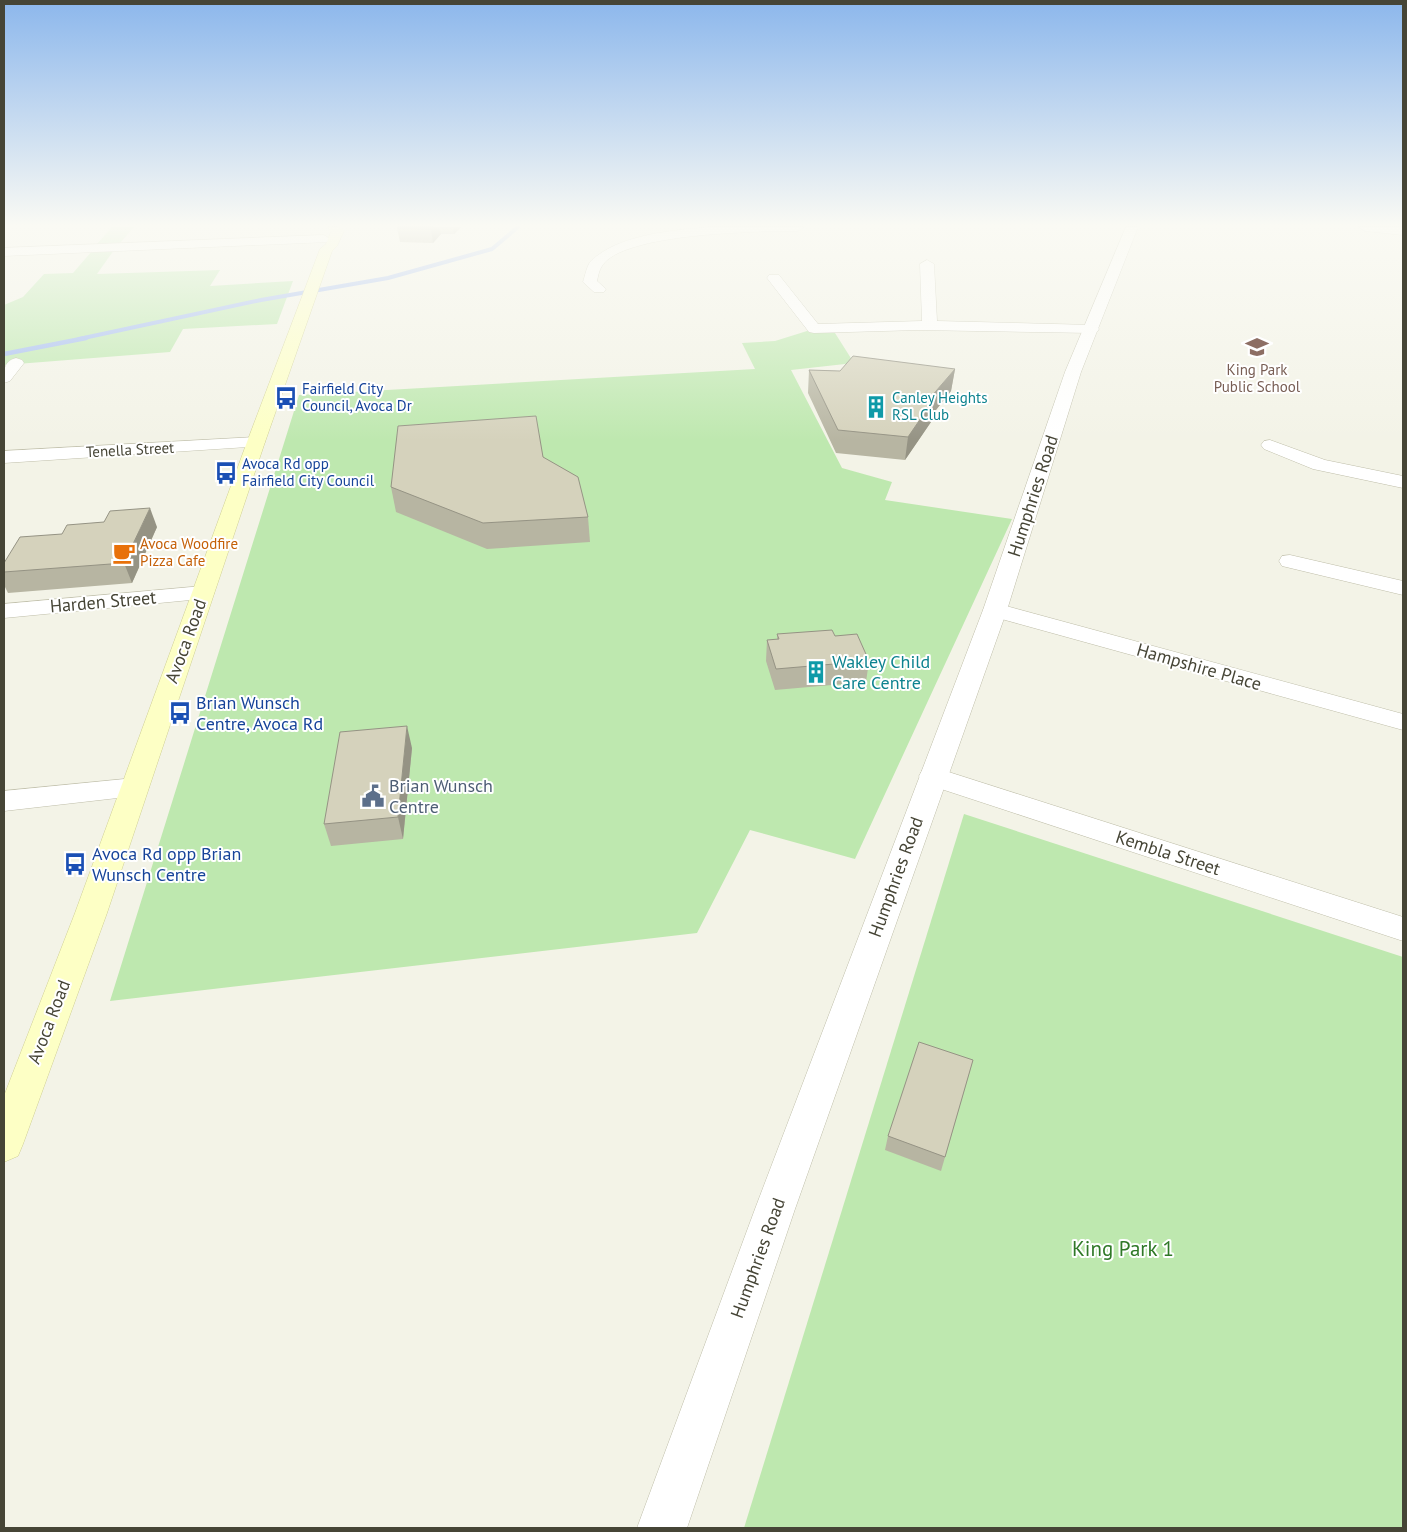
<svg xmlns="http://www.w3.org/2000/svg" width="1407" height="1532" viewBox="0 0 1407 1532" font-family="'PT Sans',sans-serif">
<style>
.green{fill:#bee8af}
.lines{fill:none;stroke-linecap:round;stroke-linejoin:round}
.stream-far1{stroke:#a2bbf1;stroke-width:4}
.stream{stroke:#a2bbf1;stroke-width:4.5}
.minor-casing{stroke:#bfbea9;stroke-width:1}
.tertiary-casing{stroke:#bfbea9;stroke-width:1}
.secondary-casing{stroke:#d0d094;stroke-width:1}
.minor{fill:#fff;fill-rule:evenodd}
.tertiary{fill:#fff;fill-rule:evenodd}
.secondary{fill:#fdffc5;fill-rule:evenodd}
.wall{fill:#b7b5a2}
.shaded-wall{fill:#959384}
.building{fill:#d5d2bc;stroke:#959384}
.labels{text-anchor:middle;stroke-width:4;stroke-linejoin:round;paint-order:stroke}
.far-education-label{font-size:15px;fill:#785e54;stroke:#fff}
.far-transit-label{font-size:15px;fill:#164399;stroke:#fff;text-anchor:start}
.far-culture-label{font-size:15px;fill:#0d838f;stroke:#fff;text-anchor:start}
.far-street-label{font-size:15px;fill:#464536;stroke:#fff}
.far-food-label{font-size:15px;fill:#c56008;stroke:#fff;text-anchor:start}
.street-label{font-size:18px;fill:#464536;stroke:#fff}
.culture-label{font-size:18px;fill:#0d838f;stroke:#fff;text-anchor:start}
.transit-label{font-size:18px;fill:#164399;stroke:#fff;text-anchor:start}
.service-label{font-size:18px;fill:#4e5e75;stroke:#fff;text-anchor:start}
.near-park-label{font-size:21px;fill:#307928;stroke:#fff}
</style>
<rect width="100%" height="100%" fill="#f3f3e7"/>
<g class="green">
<path d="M112 227H134L120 243 97 244Z"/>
<path d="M114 250 97 274 220 270 210 286 293 281 277 324 183 329 170 352 4 365V305L23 297 44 274 73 273 92 251Z"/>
<path d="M807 331 835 333 854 363 791 370 842 468 892 482 885 500 1012 519 855 859 750 830 697 933 110 1001 299 395 755 369 742 343 775 341Z"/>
<path d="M964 814 1403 957V1528H744Z"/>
</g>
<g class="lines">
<path class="stream-far1" d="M79 339 261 300 388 278 492 249 518 227"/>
<path class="stream" d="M4 354 86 338"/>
<defs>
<g id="minor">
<path d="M712 227H804L798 231C760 231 622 233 602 266 599 270 598 277 597 281L606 289 604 292H594L583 282C585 276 587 265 591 261 619 234 675 230 712 227Z"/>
<path d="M1359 227H1403V235L1365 231Z"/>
<path d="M324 235 330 239 328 242 4 256V248Z"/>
<path d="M927 260 934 264 937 321 1092 325 1097 326 1099 329 1097 332 1092 333 918 330 814 333 809 332 767 278 769 275H779L818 324 922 321 920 264Z"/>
<path d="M16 358 22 360 24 363 10 381 4 383C4 372 3 361 16 358Z"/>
<path d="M256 437 262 438 265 442 262 446 4 463V451Z"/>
<path d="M1270 440 1325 460 1403 476V488L1313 469 1264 449 1261 445 1264 441Z"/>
<path d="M1290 555 1403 581V595L1282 566 1279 561 1282 556Z"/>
<path d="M203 586 211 588 214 593 211 598 4 618V604Z"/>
<path d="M995 603 1403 714V730L987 615 983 610 987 605Z"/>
<path d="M933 767 1403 917V941L923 783 919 776 923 769Z"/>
<path d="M135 778 145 780 149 787 145 794 135 796 4 811V791Z"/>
</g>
<path id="tertiary" d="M1126 227H1138L1081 372 1007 610 795 1209 687 1528H637L755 1209 983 610 1065 372Z"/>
<path id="secondary" d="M328 227H339L344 231 337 246 332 251 265 442 107 913 23 1144 18 1156 4 1162V1096L75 913 247 442 320 249 326 244 331 232Z"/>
</defs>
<use href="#minor" class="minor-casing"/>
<use href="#tertiary" class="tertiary-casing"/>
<use href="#secondary" class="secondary-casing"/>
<use href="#minor" class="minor"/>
<use href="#tertiary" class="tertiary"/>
<use href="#secondary" class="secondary"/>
</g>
<g class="wall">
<path d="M399 227H461L454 234H441L433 243 400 242 397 228Z"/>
<path d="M955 369 951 391 932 415 931 422 905 460 836 453 808 393 809 370 840 371Z"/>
<path d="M543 457 588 517 590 542 487 549 396 512 391 487Z"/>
<path d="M157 527 132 583 8 593 4 585V563Z"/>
<path d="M777 634 835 636 869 661 866 682 775 690 766 661 767 640H777Z"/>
<path d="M412 748 403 839 331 846 324 824Z"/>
<path d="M973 1060 941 1171 885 1150 888 1136Z"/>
</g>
<g class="shaded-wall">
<path d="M433 227H439L441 234 433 243 431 229Z"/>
<path d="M453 227H461L454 234Z"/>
<path d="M955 369 951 391 932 415 931 422 905 460 908 437 930 398Z"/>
<path d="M150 508 157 527 132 583 124 563Z"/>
<path d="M407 726 412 748 403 839 398 817Z"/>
</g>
<g class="building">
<path d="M399 227H433L431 229 397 228Z"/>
<path d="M853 356 955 369 930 398 934 399 908 437 838 430 809 370 840 371Z"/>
<path d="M536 416 543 457 578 477 588 517 483 523 391 487 398 426Z"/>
<path d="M150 508 124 563 4 572V563L20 537 62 534 67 525 104 522 110 511Z"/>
<path d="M832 630 835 636 857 634 869 661 776 669 767 640 779 639 777 634Z"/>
<path d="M407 726 398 817 324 824 340 732Z"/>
<path d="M919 1042 973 1060 945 1157 888 1136Z"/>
</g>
<linearGradient id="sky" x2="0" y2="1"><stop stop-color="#8cb7ec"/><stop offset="0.51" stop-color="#fafaf4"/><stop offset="1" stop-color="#fafaf4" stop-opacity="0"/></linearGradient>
<rect width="1407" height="441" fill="url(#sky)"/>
<defs>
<symbol id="school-bare" viewBox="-9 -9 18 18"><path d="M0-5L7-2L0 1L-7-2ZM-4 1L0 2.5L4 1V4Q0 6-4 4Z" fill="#8d6e63" stroke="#fff" stroke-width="2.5" paint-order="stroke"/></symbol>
<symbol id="bus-bare" viewBox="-9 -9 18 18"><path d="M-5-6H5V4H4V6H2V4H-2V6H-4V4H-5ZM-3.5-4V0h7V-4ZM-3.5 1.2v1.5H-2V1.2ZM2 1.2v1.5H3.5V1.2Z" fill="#1a4fb4" stroke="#fff" stroke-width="2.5" paint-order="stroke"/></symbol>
<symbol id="building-bare" viewBox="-9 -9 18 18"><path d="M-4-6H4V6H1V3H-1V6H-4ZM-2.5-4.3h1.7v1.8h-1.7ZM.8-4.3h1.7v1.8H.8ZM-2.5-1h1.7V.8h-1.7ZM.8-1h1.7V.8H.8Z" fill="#0f9aa8" stroke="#fff" stroke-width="2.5" paint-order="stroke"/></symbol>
<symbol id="cafe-bare" viewBox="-9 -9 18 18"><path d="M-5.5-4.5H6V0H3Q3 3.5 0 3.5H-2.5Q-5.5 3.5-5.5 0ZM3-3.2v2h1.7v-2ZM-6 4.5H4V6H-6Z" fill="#e8710a" stroke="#fff" stroke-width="2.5" paint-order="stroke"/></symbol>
<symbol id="civic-bare" viewBox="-9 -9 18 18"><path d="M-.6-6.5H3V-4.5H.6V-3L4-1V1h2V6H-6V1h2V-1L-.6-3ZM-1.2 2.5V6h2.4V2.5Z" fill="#5c6f8a" stroke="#fff" stroke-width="2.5" paint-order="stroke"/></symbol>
</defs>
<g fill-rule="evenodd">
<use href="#school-bare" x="1241" y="331" width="32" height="32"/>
<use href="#bus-bare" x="270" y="382" width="32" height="32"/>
<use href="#building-bare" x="860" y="391" width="32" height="32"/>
<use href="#bus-bare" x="210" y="457" width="32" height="32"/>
<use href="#cafe-bare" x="108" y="537" width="32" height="32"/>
<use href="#building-bare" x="800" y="656" width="32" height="32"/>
<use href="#bus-bare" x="164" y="697" width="32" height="32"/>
<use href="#civic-bare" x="357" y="780" width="32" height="32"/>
<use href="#bus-bare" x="59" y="848" width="32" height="32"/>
</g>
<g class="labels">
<g class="far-education-label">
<text x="1257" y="375">King Park<tspan x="1257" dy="17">Public School</tspan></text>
</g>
<g class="far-transit-label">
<text x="302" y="394">Fairfield City<tspan x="302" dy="17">Council, Avoca Dr</tspan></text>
<text x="242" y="469">Avoca Rd opp<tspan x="242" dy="17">Fairfield City Council</tspan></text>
</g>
<g class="far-culture-label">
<text x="892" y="403">Canley Heights<tspan x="892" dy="17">RSL Club</tspan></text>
</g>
<g class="far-street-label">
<text transform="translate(130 450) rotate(-3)" y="5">Tenella Street</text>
</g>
<g class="far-food-label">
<text x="140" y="549">Avoca Woodfire<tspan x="140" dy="17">Pizza Cafe</tspan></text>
</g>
<g class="street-label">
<text transform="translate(1033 496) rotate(-72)" y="6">Humphries Road</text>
<text transform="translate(103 602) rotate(-5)" y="6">Harden Street</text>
<text transform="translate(186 641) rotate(-70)" y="6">Avoca Road</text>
<text transform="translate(1199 667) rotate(16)" y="6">Hampshire Place</text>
<text transform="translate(1168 853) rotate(18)" y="6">Kembla Street</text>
<text transform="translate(896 877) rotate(-70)" y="6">Humphries Road</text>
<text transform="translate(49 1022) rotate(-69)" y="6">Avoca Road</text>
<text transform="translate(758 1258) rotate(-70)" y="6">Humphries Road</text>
</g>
<g class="culture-label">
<text x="832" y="668">Wakley Child<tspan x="832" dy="21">Care Centre</tspan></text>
</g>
<g class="transit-label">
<text x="196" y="709">Brian Wunsch<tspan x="196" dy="21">Centre, Avoca Rd</tspan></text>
<text x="92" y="860">Avoca Rd opp Brian<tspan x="92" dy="21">Wunsch Centre</tspan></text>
</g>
<g class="service-label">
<text x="389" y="792">Brian Wunsch<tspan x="389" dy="21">Centre</tspan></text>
</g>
<g class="near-park-label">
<text x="1123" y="1256">King Park 1</text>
</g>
</g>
<rect width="1407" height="1532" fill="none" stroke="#464536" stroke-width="10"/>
</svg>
